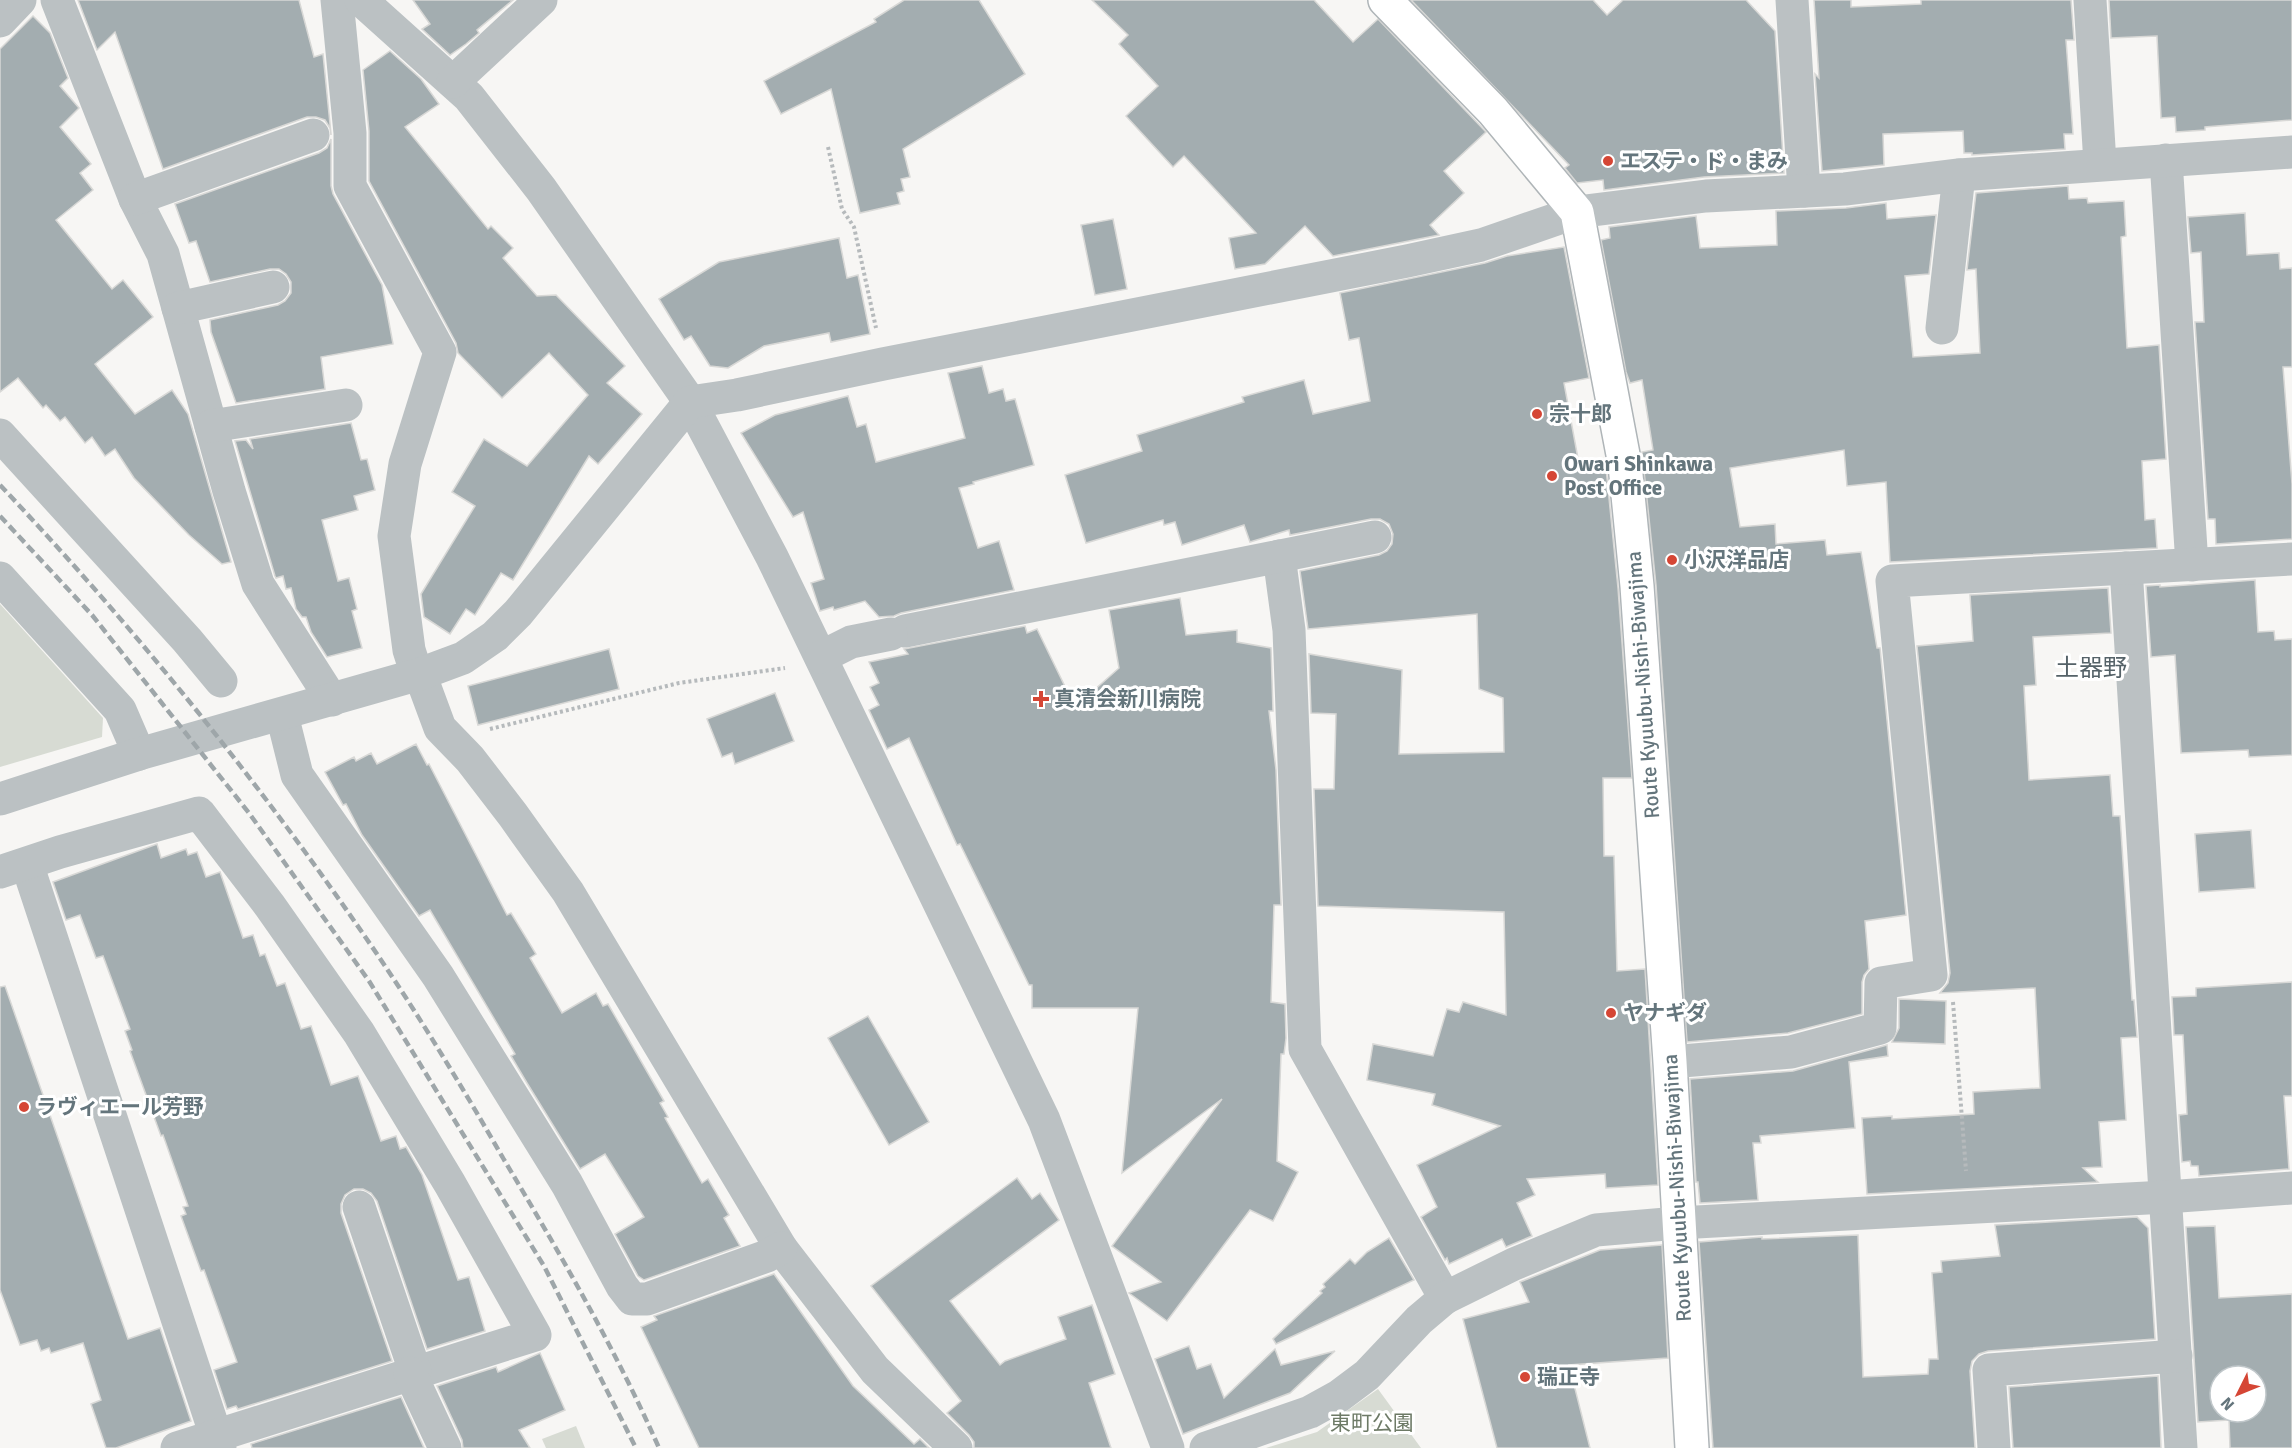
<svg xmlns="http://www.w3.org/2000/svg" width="2292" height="1448" viewBox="0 0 2292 1448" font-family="Signika,'Noto Sans JP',sans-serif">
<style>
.green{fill:#d7dbd3}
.building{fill:#a3adb0;stroke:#d8d8d6;stroke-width:1.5;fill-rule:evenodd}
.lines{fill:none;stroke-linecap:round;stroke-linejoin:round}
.major-casing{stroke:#afb5b8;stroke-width:36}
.path{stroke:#b6babc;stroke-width:4;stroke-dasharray:3 3;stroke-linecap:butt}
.minor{stroke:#bbc1c3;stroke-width:33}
.major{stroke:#fff;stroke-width:33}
.rail{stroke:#9ea6a9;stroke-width:4.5;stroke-dasharray:9 4.5;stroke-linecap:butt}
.poi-dot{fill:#d54635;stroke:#fff;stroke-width:2}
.labels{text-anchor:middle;stroke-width:6;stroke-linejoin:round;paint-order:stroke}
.poi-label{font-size:21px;font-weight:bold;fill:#64757c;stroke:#fff;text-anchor:start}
.street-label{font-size:21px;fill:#64757c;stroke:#fff}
.park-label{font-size:21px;fill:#6d7a66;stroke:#fff}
.quarter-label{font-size:24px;fill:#556268;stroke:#fff}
</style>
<rect width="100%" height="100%" fill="#f7f6f4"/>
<g class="green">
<path d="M0 604 103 718 102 737 0 767Z"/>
<path d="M1378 1389 1421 1448H1266L1317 1432Z"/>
<path d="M576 1426 585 1448H546L542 1439Z"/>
</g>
<g class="building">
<path d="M78 0H299L314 57 323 54 331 134V135L330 128 325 120 316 117H307L163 169 115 32 97 50Z"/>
<path d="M413 0H513L477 30 479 33 466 44 450 55 422 29 430 24Z"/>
<path d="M904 0H979L1025 74 903 149 910 177 901 179 904 191 897 193 900 204 860 213 831 89 781 114 764 81 876 22 874 19Z"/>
<path d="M1092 0H1314L1353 42 1378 19 1486 132 1444 171 1464 193 1430 225 1439 235 1333 256 1305 226 1265 264 1235 269 1229 238 1256 233 1184 156 1173 167 1126 116 1158 86 1119 44 1128 35Z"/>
<path d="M1411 0H1593L1607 15 1623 0H1746L1775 31 1784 173 1704 177 1604 190 1603 180 1577 183 1565 168 1569 165Z"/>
<path d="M1814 0H1851V7L1921 4V0H2071L2074 40H2066L2073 134H2064L2065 149 1972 155V153H1964L1963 131 1883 134 1884 165 1822 171 1815 74 1819 78Z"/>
<path d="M2109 0H2292V120L2205 127V130L2176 132 2175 117 2161 118 2157 36 2111 38Z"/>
<path d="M33 16 50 33 68 78 60 86 79 108 60 127 91 164 80 173 93 190 56 220 112 289 123 280 153 317 95 364 135 414 172 390 188 414 231 562 222 564 189 535 134 478 115 449 105 456 92 437 85 443 65 417 60 421 46 405 43 408 18 378 0 392V49Z"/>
<path d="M390 51 421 79 439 104 405 127 488 229 491 226 513 248 503 258 537 296 556 295 625 366 607 383 642 414 598 464 589 456 513 580 501 573 475 615 466 609 450 634 424 617 421 594 475 506 452 492 484 439 527 466 588 395 549 353 502 398 458 353 456 343 369 181V131L363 70Z"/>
<path d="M331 139V186L333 194 382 285 393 344 321 357 325 389 236 403 211 332 210 320 278 305 285 301 291 293V282L286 274 279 269H270L210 282 196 241 189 243 175 204 319 153 327 148Z"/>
<path d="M2068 186 2069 199 2087 198 2088 203 2124 201 2126 236 2121 237 2127 348 2159 345 2166 459 2142 461 2145 520 2155 519 2157 548 1890 562 1886 482 1847 486 1844 450 1730 468 1740 527 1775 524 1776 544 1825 540 1827 555 1861 552 1877 648H1880L1906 915 1865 921 1869 969 1864 975 1862 982V1014L1788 1033 1687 1042 1656 585 1642 452 1653 450 1642 380 1630 383 1626 372 1601 240 1610 238 1609 227 1696 216 1700 248 1777 245 1776 211 1846 208 1886 203 1887 219 1936 215 1929 274 1905 276 1913 357 1980 353 1976 269 1967 270 1976 193Z"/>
<path d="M2245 213 2247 255 2279 253 2280 269 2292 268V367H2283L2292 484V539L2216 544 2215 519H2208L2195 322H2204L2201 252 2191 253 2188 217Z"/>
<path d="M1113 219 1127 289 1095 295 1081 225Z"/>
<path d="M839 238 847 278 858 275 870 334 831 342 829 333 764 346 728 368 710 366 691 336 684 340 659 299 719 262Z"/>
<path d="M1564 247 1589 378 1564 383 1579 464 1605 459 1606 468 1618 588 1632 778H1603L1604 856H1614L1617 971 1645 969 1658 1185 1606 1188 1605 1174 1527 1179 1535 1195 1517 1203 1532 1236 1506 1247 1502 1239 1449 1264 1447 1258 1445 1260 1421 1217 1437 1207 1417 1165 1500 1126 1432 1105 1435 1094 1367 1080 1373 1044 1433 1056 1447 1009 1459 1012 1463 1002 1506 1015 1504 912 1318 906 1314 789H1334L1336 714 1311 713 1309 654 1402 670 1399 754 1504 752 1503 698 1479 689 1477 614 1308 629 1300 571 1379 555 1387 551 1392 544 1393 534 1389 524 1380 519H1371L1290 535 1289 530 1250 542 1244 525 1182 545 1175 522 1164 525 1163 520 1086 543 1065 475 1142 451 1137 435 1244 402 1242 397 1304 380 1313 414 1370 401 1359 338 1349 340 1340 293 1485 263 1507 256Z"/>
<path d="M982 366 989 393 1003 389 1006 401 1015 399 1034 465 973 482 974 484 959 488 978 548 999 541 1014 590 901 613 894 616 879 617 865 601 834 610 833 607 820 611 811 583 824 579 803 512 793 517 741 433 775 415 848 396 857 427 866 424 876 462 965 438 948 373Z"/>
<path d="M351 423 361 460 367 459 375 490 354 496 358 510 322 520 338 581 349 578 357 609 352 611 362 648 327 657 311 632 306 617H302L296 609 291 588 286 589 283 576 276 578 275 576 235 441 246 440 253 449 250 439Z"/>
<path d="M2255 580 2258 632 2274 631 2275 640 2292 639V755L2249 757 2248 750 2181 753 2175 655 2151 657 2146 586 2160 585V587Z"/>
<path d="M2108 588 2111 633 2033 637 2036 685 2024 686 2029 780 2110 775 2113 816H2120L2132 1000H2134L2137 1037 2121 1038 2126 1120 2099 1122 2102 1167 2083 1168 2098 1182 1867 1194 1862 1118 1892 1116V1119L1974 1114 1973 1092 2040 1088 2035 988 1940 993 1948 983 1950 973 1917 646 1973 641 1970 595Z"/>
<path d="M1180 598 1186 635 1237 630V642L1271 648 1273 711H1269L1276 770 1281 905H1274L1271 1002 1285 1004 1286 1038 1284 1054H1281L1277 1161 1298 1172 1273 1221 1250 1210 1167 1321 1129 1293 1161 1282 1112 1246 1222 1099 1122 1173 1138 1008H1032V985H1029L960 844 957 845 909 738 887 749 869 710 879 705 870 687 879 683 869 662 908 654 904 649 1025 626 1027 633 1037 629 1075 707 1119 668 1109 610Z"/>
<path d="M609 649 619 689 478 725 468 686Z"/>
<path d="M775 693 794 741 735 764 732 753 722 757 707 719Z"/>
<path d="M416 744 427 765 429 764 507 915 511 913 536 954 530 958 562 1013 596 993 603 1006 608 1004 664 1101 660 1103 668 1117 665 1118 702 1183 708 1179 729 1215 724 1218 740 1246 644 1280 638 1276 615 1234 644 1217 605 1154 580 1169 527 1083 511 1056 515 1054 430 910 419 916 362 835 346 804 343 805 325 772 354 757 356 761 371 753 377 764Z"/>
<path d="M2251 830 2255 888 2199 892 2195 834Z"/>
<path d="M157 844 161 858 186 849 188 855 197 852 206 877 220 872 243 938 253 935 260 956 265 954 277 986 285 983 301 1029 311 1026 331 1085 358 1076 381 1141 396 1136 400 1149 406 1147 422 1175 458 1280 469 1277 485 1331 427 1349 377 1201 371 1193 363 1189H354L345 1195 341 1204V1213L392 1361 238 1409 236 1406 227 1409 214 1370 237 1362 204 1270 201 1271 181 1216 186 1214 183 1207 188 1206 163 1135 161 1136 130 1051 132 1050 125 1031 130 1029 103 956 96 958 80 915 66 920 53 882Z"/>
<path d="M2292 982V1096H2284L2289 1169 2199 1176 2198 1166H2191L2190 1161 2182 1162 2179 1115 2187 1114 2183 1035H2174L2172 997 2196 996V988Z"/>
<path d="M5 986 128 1339 160 1328 191 1421 116 1448H106L91 1404 101 1400 83 1343 51 1353 49 1348 41 1351 37 1340 20 1345 0 1290V987Z"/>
<path d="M1899 999 1946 1001 1945 1044 1892 1042 1899 1028Z"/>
<path d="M868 1016 929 1122 889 1145 828 1038Z"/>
<path d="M1887 1045 1888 1056 1849 1062 1855 1128 1760 1136 1761 1143H1753L1758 1200 1700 1203 1698 1182H1696L1690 1079 1793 1071Z"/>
<path d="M1017 1178 1032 1199 1040 1193 1059 1220 950 1301 1000 1365 1005 1361 1066 1339 1058 1317 1092 1305 1115 1374 1089 1383 1111 1448H974V1442L969 1435 947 1413 961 1401 871 1286Z"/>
<path d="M2137 1217 2148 1228 2155 1339 1988 1351 1979 1354 1972 1361 1970 1371 1975 1448H1713L1699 1242 1762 1237V1239L1858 1235 1863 1377 1928 1374 1929 1359H1938L1932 1273 1942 1272 1941 1261 2000 1256 1995 1225Z"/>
<path d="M2215 1226 2219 1298 2292 1294V1448H2230L2229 1420 2198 1422 2186 1227ZM2220 1376H2256V1412H2220Z"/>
<path d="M1389 1238 1414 1280 1276 1344 1273 1339 1322 1293 1320 1291 1325 1287 1323 1284 1350 1259 1355 1264 1367 1252Z"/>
<path d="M1662 1245 1668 1358 1569 1365 1590 1448H1497L1463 1319 1529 1302 1520 1282 1600 1250Z"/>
<path d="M774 1274 853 1386 914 1444 920 1439 929 1448H699L641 1327 657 1320 654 1316Z"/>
<path d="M1189 1346 1197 1369 1211 1364 1224 1398 1275 1349 1281 1365 1335 1351 1290 1393 1183 1434 1155 1359Z"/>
<path d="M540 1353 565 1410 519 1430 530 1448H463L462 1440 437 1386 496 1367 498 1372Z"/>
<path d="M2158 1376 2161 1448H2013L2009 1387Z"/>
<path d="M401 1397 424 1448H252L251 1444Z"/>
</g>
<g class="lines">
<defs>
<path id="major" d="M1385 0 1493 111 1577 212 1625 465 1637 586 1670 1062 1692 1448"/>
</defs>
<use href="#major" class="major-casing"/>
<g class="path">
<path d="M828 147 842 209 854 227 876 328"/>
<path d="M490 729 679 683 785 668"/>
<path d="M1953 1002 1966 1171"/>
</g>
<g class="minor">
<path d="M57 0 135 199 163 254 229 491 258 584 332 700"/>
<path d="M337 0 350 133V186L440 352 405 464 394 536 409 650 417 675"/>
<path d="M361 0 469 97 541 189 690 402 772 557 1044 1120 1168 1448"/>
<path d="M1792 0 1804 191"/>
<path d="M2090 0 2100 164"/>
<path d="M0 21 20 0"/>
<path d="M453 82 541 0"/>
<path d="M2166 160 2192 565"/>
<path d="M135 199 313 135"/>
<path d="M178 308 273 287"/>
<path d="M1942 328 1959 175"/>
<path d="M211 426 346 405"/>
<path d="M0 435 187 640 221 681"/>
<path d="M1279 556 1289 630 1305 1049 1445 1298"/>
<path d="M2126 568 2181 1448"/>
<path d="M0 578 120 710 139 754"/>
<path d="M905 631 1375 537"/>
<path d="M821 657 851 642 891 634"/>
<path d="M420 674 440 728 470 759 513 815 568 892 781 1248 875 1370 956 1448"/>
<path d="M282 715 297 775 438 976 567 1184 622 1286 632 1299H647L767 1256 781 1248"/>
<path d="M0 799 139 754 420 674 463 658 495 636 518 613 690 402 737 395 883 364 1407 261 1481 245 1577 212 1706 196 1845 189 1959 175 2292 152"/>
<path d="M27 864 220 1448"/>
<path d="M0 872 60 852 199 813 270 906 359 1033 450 1184 535 1335 177 1448"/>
<path d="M1670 1062 1791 1052 1880 1028 1881 983 1931 975 1892 581 2292 559"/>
<path d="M359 1207 415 1371"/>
<path d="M410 1373 445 1448"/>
<path d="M1206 1448 1310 1412 1339 1396 1367 1375 1419 1320 1445 1298 1514 1264 1596 1230 1678 1223 2166 1197 2292 1188"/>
<path d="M1994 1448 1989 1370 2176 1356"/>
</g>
<use href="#major" class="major"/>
<g class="rail">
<path d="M0 485C133 626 256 778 366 938 415 1009 460 1083 503 1158 559 1252 615 1348 659 1448"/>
<path d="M0 516 92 615 249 813 369 981 544 1266 636 1448"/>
</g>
</g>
<g class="poi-dot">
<circle cx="1608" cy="161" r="6"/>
<circle cx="1537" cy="414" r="6"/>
<circle cx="1552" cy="476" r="6"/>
<circle cx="1672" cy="560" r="6"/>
<path d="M1038 690h6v6h6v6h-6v6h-6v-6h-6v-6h6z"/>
<circle cx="1611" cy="1013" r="6"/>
<circle cx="24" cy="1107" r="6"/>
<circle cx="1525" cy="1377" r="6"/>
</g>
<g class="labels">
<g class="poi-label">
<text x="1620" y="168">エステ・ド・まみ</text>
<text x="1549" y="421">宗十郎</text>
<text x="1564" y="471">Owari Shinkawa<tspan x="1564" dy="24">Post Office</tspan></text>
<text x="1684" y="567">小沢洋品店</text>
<text x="1054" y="706">真清会新川病院</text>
<text x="1623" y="1020">ヤナギダ</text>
<text x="36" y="1114">ラヴィエール芳野</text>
<text x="1537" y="1384">瑞正寺</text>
</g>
<g class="street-label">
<text transform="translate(1643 685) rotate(-94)" y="7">Route Kyuubu-Nishi-Biwajima</text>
<text transform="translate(1677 1188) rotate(-93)" y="7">Route Kyuubu-Nishi-Biwajima</text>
</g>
<g class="park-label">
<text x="1372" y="1430">東町公園</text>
</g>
<g class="quarter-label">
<text x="2091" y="676">土器野</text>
</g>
</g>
<g transform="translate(2238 1394) rotate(227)"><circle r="28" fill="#ffffff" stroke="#c1c8cb" stroke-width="1.5"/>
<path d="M0-4.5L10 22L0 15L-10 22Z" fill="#d54635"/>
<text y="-9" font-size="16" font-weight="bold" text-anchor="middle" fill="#64757c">N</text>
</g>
</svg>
